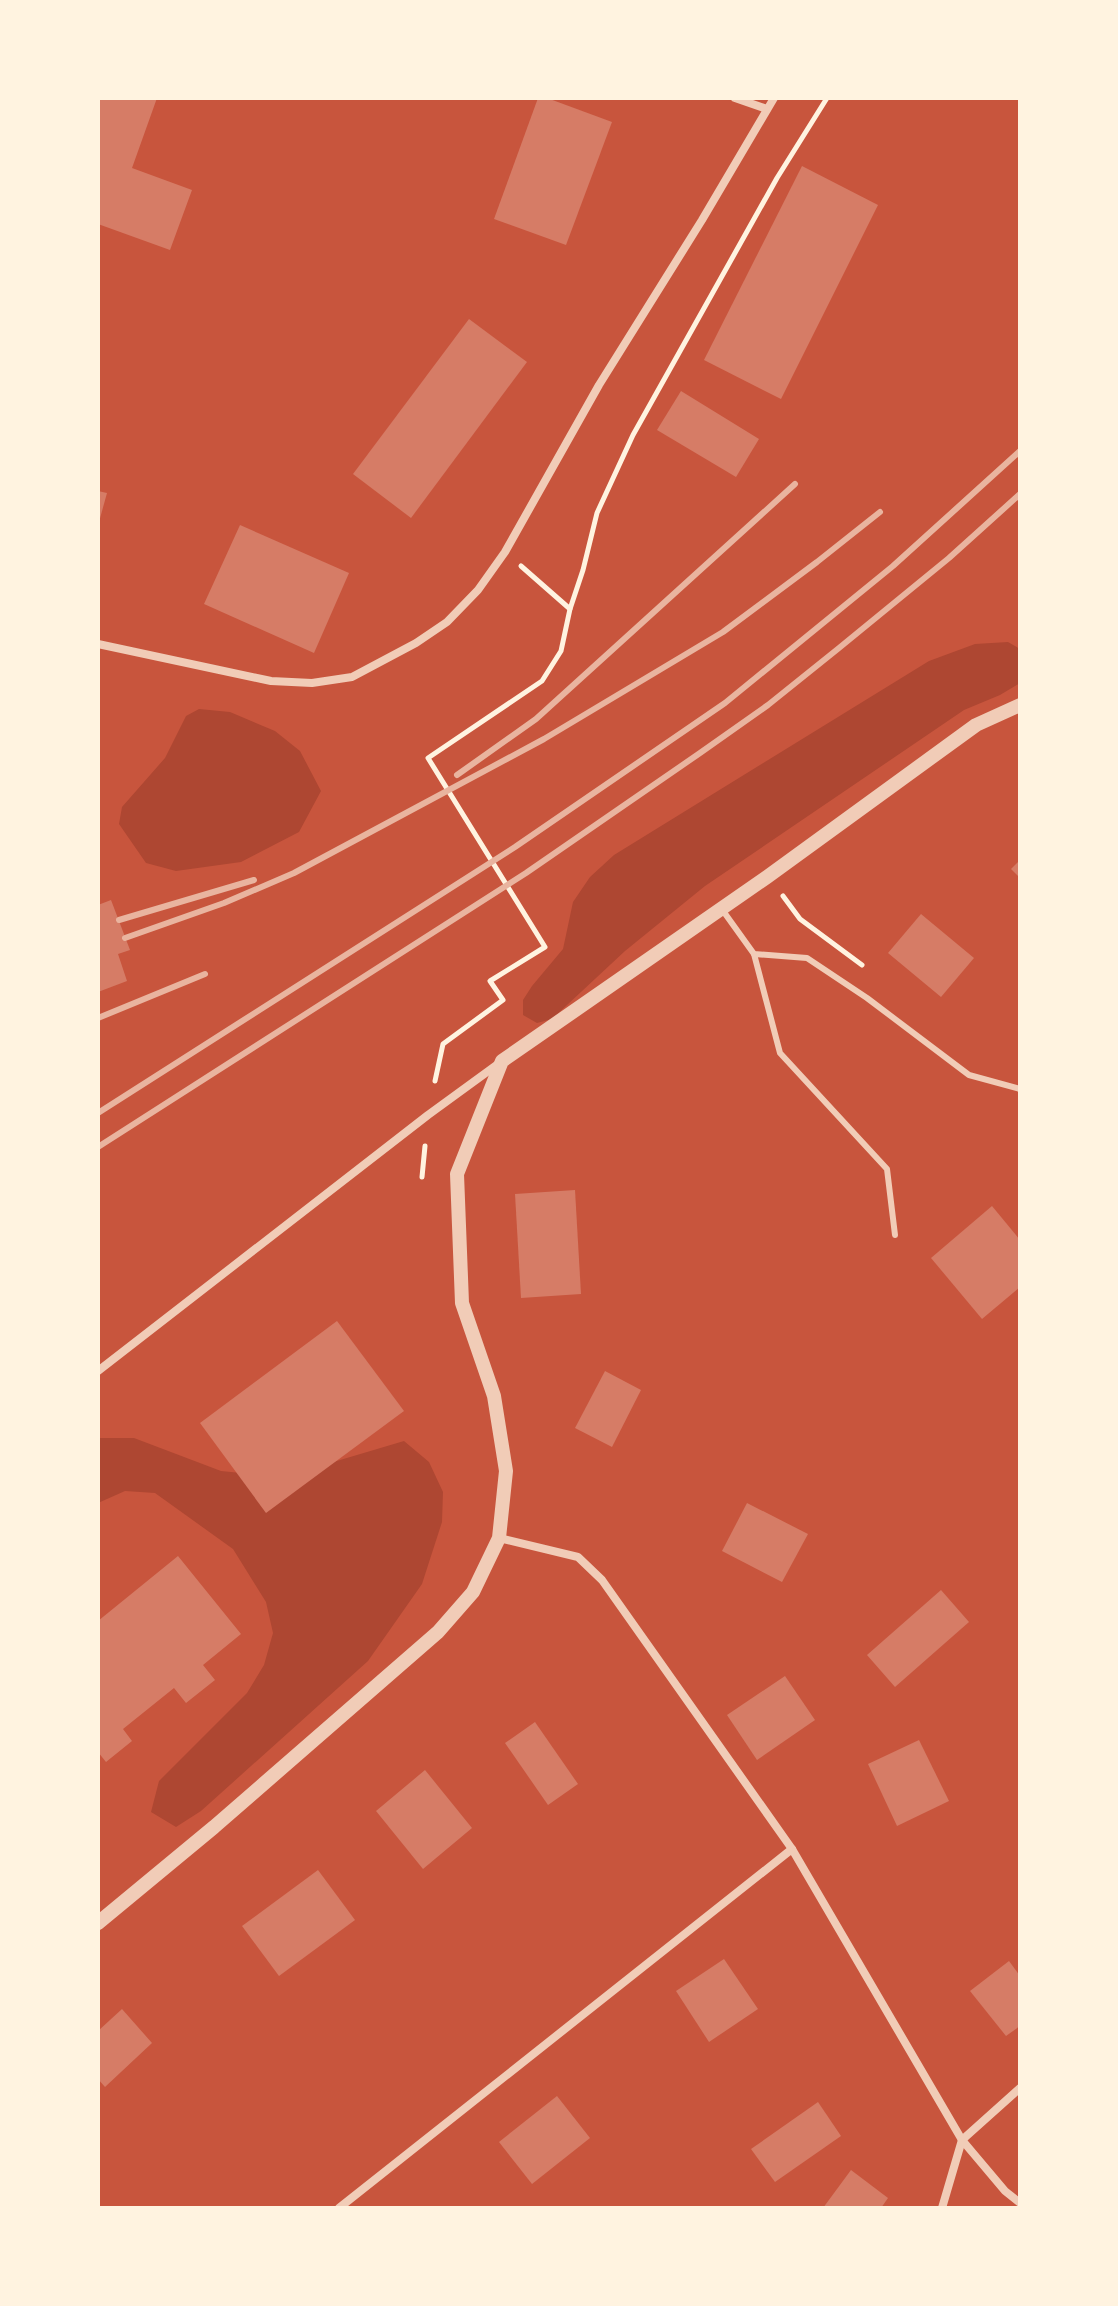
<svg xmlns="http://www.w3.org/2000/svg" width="1118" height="2306" viewBox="0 0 1118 2306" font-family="'Sofia Sans Condensed',sans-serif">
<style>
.green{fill:#ae4732}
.building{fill:#d67c66}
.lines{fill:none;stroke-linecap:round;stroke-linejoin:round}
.path{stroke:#fff3e0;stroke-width:5}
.service{stroke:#f1ccb7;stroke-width:6}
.minor{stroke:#f1ccb7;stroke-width:8}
.tertiary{stroke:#f1ccb7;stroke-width:14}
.rail{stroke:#e9b49f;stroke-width:6}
</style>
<rect width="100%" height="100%" fill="#c8553d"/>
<g class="green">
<path d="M1008 642 1020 649V683L1000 695 964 710 705 886 625 951 552 1019 537 1023 523 1015V1000L532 986 563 949 573 902 590 877 614 855 929 661 975 644Z"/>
<path d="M199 709 230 712 275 731 300 751 321 791 299 832 241 862 176 871 146 863 119 824 122 807 165 758 186 716Z"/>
<path d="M98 1438H134L221 1471 283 1477 404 1441 429 1462 443 1492 442 1522 422 1584 368 1661 201 1811 176 1827 151 1812 159 1781 247 1693 264 1665 273 1633 266 1602 233 1549 155 1493 125 1491 98 1503Z"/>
</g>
<g class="building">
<path d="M98 98H157L132 168 192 190 170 250 98 224Z"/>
<path d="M538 98H547L612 122 566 245 494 219Z"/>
<path d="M802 166 878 205 781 399 704 360Z"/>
<path d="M469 319 527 362 411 518 353 474Z"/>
<path d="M681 391 759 439 736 477 657 430Z"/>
<path d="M98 491 107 493 99 522H98Z"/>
<path d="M240 525 349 573 314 653 204 604Z"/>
<path d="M1020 860V878L1011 869Z"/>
<path d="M111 900 130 950 118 954 127 981 98 992V905Z"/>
<path d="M921 914 974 958 941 997 888 953Z"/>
<path d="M575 1190 581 1294 521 1298 515 1194Z"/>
<path d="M992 1206 1020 1240V1287L982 1319 931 1258Z"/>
<path d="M337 1321 404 1411 266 1513 200 1423Z"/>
<path d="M605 1371 641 1390 612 1447 575 1428Z"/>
<path d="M747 1503 808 1534 782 1582 722 1551Z"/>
<path d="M178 1556 241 1634 203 1665 215 1680 186 1703 174 1688 123 1729 132 1741 106 1762 98 1752V1621Z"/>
<path d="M941 1590 969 1622 895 1687 867 1655Z"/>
<path d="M785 1676 815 1720 757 1760 727 1715Z"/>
<path d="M535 1722 578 1784 548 1805 505 1743Z"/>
<path d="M919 1740 949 1801 897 1826 868 1764Z"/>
<path d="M425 1770 472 1828 423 1869 376 1811Z"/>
<path d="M318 1870 355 1920 279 1976 242 1926Z"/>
<path d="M724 1959 758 2009 709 2042 676 1991Z"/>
<path d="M1009 1961 1020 1976V2026L1006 2036 970 1991Z"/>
<path d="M122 2009 152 2043 105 2087 98 2079V2031Z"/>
<path d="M557 2096 590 2138 532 2184 499 2142Z"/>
<path d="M818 2102 841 2136 775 2182 751 2149Z"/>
<path d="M851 2170 888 2198 881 2208H823Z"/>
</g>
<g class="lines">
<g class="path">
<path d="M521 566 570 609"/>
<path d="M783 896 800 919 862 965"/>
<path d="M435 1081 443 1044 503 1000 490 981 545 947 428 758 542 681 561 651 570 609 583 570 597 513 633 435 777 178 827 98"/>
<path d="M422 1177 425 1146"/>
</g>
<g class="service">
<path d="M721 908 754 954 807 958 867 998 969 1075 1020 1089"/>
<path d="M754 954 780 1053 887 1169 895 1235"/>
</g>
<g class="minor">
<path d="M735 98 767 109"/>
<path d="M98 644 271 681 312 683 352 677 416 643 447 622 478 590 505 552 599 385 702 220 774 98"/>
<path d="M98 1371 428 1115 498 1064"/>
<path d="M499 1538 578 1557 602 1580 792 1849 962 2140 1005 2191 1020 2203"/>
<path d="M339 2208 792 1849"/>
<path d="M942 2208 962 2140 1020 2088"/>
</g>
<path class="tertiary" d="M98 1923 214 1827 438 1632 473 1592 499 1538 506 1471 494 1396 462 1303 457 1174 502 1061 767 877 976 725 1020 705"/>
<g class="rail">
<path d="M457 775 536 719 795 484"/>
<path d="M119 920 254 880"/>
<path d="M125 938 224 903 294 873 544 739 723 632 817 562 880 512"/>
<path d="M98 1018 205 974"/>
<path d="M98 1113 515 847 725 703 893 566 1020 451"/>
<path d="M98 1147 526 873 700 753 768 705 839 648 949 558 1020 494"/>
</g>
</g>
<rect width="1118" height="2306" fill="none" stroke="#fff3e0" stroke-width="200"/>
</svg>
